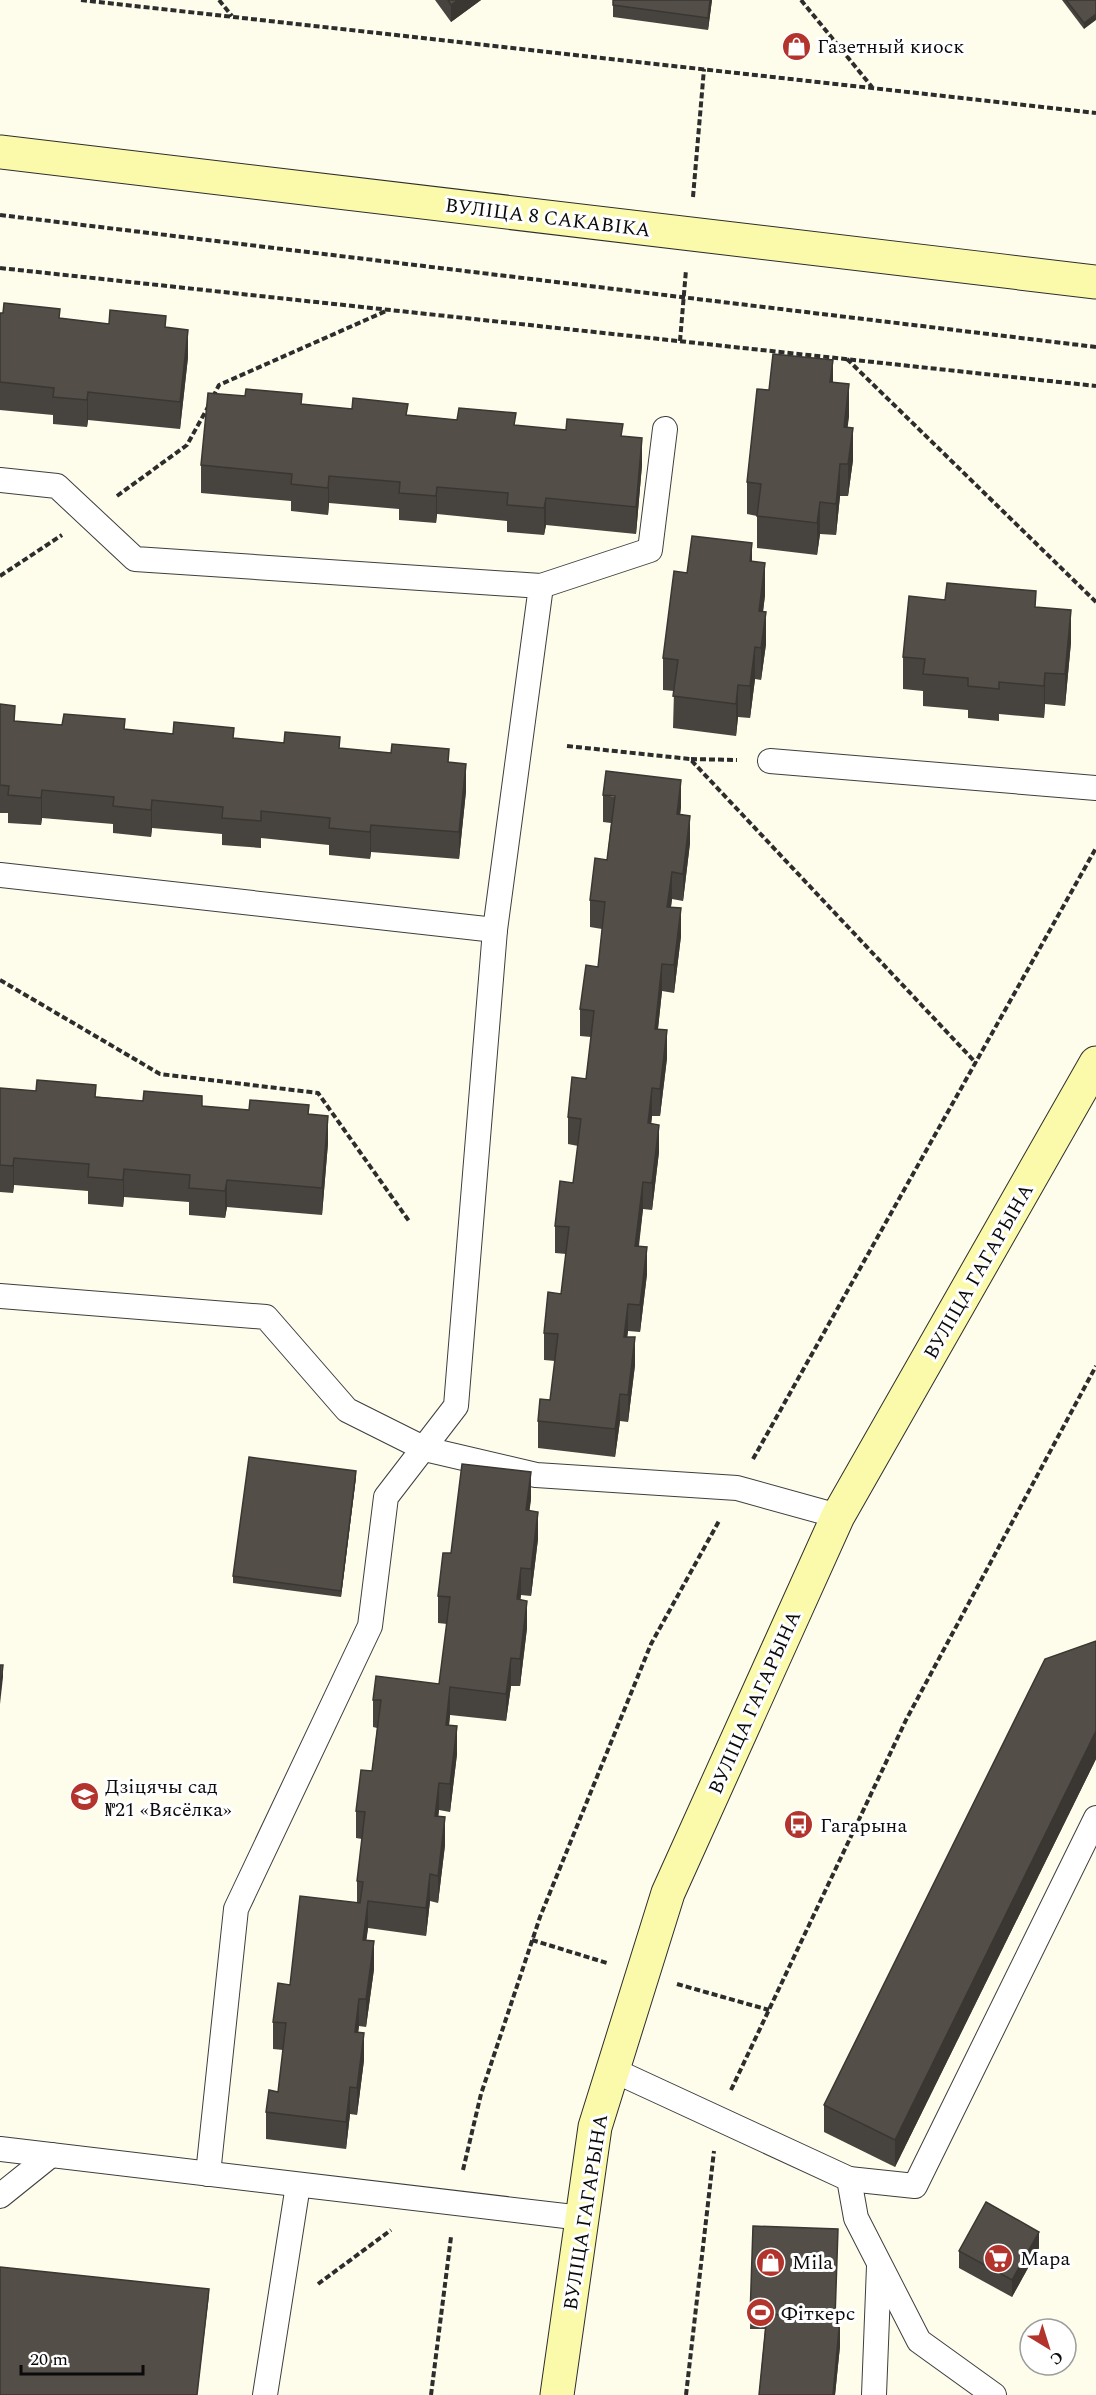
<svg xmlns="http://www.w3.org/2000/svg" width="1096" height="2395" viewBox="0 0 1096 2395" font-family="Spectral,serif">
<style>
.lines{fill:none;stroke-linecap:round;stroke-linejoin:round}
.lane-casing{stroke:#3e3e3e;stroke-width:26}
.secondary-casing{stroke:#2d2d2d;stroke-width:35}
.path{stroke:#2d2d2d;stroke-width:4;stroke-dasharray:6 3;stroke-linecap:butt}
.lane{stroke:#fff;stroke-width:24}
.secondary{stroke:#fafaaa;stroke-width:33}
.wall{fill:#47433e}
.shaded-wall{fill:#3a3732}
.building{fill:#534e48;stroke:#3a3732;stroke-width:1.5}
.labels{text-anchor:middle;stroke-width:6;stroke-linejoin:round;paint-order:stroke}
.poi-label{font-size:20px;fill:#0b0b0b;stroke:#fff;text-anchor:start}
.street-label{font-size:20px;fill:#0b0b0b;stroke:#fff}
</style>
<rect width="100%" height="100%" fill="#fefceb"/>
<g class="lines">
<defs>
<g id="lane">
<path d="M0 480 57 486 135 559 541 586 495 930 456 1406 386 1497 370 1626 236 1909 208 2174"/>
<path d="M541 586 650 550 665 429"/>
<path d="M770 761 1096 788"/>
<path d="M0 875 495 930"/>
<path d="M0 1296 266 1317 347 1410 425 1449 536 1475 737 1488 838 1516"/>
<path d="M613 2070 849 2179 856 2218 919 2341 994 2395"/>
<path d="M0 2149 582 2218"/>
<path d="M849 2179 915 2186 1096 1818"/>
<path d="M0 2196 51 2155"/>
<path d="M265 2395 298 2185"/>
<path d="M874 2395 879 2266"/>
</g>
<g id="secondary">
<path d="M0 152 1096 282"/>
<path d="M557 2395 595 2127 668 1893 838 1516 1096 1063"/>
</g>
</defs>
<use href="#lane" class="lane-casing"/>
<use href="#secondary" class="secondary-casing"/>
<g class="path">
<path d="M81 0 1096 113"/>
<path d="M219 0 232 16"/>
<path d="M801 0 872 87"/>
<path d="M693 197 704 69"/>
<path d="M0 215 1096 347"/>
<path d="M0 268 1096 386"/>
<path d="M680 341 686 270"/>
<path d="M847 359 1096 602"/>
<path d="M213 397 219 385 386 311"/>
<path d="M117 496 187 445 208 407"/>
<path d="M0 576 62 535"/>
<path d="M567 746 690 759 976 1063"/>
<path d="M691 759 737 760"/>
<path d="M0 980 160 1074 318 1093 409 1221"/>
<path d="M753 1459 1096 848"/>
<path d="M532 1940 607 1963"/>
<path d="M677 1984 769 2010"/>
<path d="M731 2090 906 1720 1096 1366"/>
<path d="M463 2170 481 2094 540 1917 651 1644 719 1521"/>
<path d="M318 2284 391 2230"/>
<path d="M431 2395 451 2237"/>
<path d="M686 2395 714 2151"/>
</g>
<use href="#lane" class="lane"/>
<use href="#secondary" class="secondary"/>
</g>
<g class="wall">
<path d="M435 0H481L451 22Z"/>
<path d="M712 0 708 30 613 17V5Z"/>
<path d="M1062 0H1096L1084 29Z"/>
<path d="M0 313 60 318 109 324 166 327 188 357 180 429 88 420 87 427 53 424V415L0 410Z"/>
<path d="M833 382 849 416 847 427 853 460 848 496H840L836 535 820 534 817 555 757 548V516L747 514V482L769 390Z"/>
<path d="M245 396 302 404 408 415 623 436 642 465 636 534 546 525 544 535 507 532V521L437 514 436 523 399 520V509L329 503 328 515 291 511V501L201 493V465Z"/>
<path d="M752 561 765 595 763 612 766 644 761 680 755 679 750 718 738 717 736 736 673 728 674 691 663 690V658L687 573Z"/>
<path d="M1036 607 1071 642 1065 706 1045 704 1044 718 999 714V721L968 718V710L923 706V691L903 689V657Z"/>
<path d="M0 704 15 721 234 738 340 749 449 762 466 791 459 859 371 852 370 859 329 855V845L261 838V848L222 845V834L152 828 151 837 113 833V824L42 818 41 825 8 823V813H0Z"/>
<path d="M603 795 681 807 680 814 690 843 683 901 672 899 671 907 681 936 674 993 662 991 658 1029 667 1058 660 1116H652L651 1124 659 1152 652 1210 643 1209 639 1246 647 1274 640 1332 628 1331 627 1337 635 1365 628 1422 620 1421 615 1457 538 1448V1421L550 1400 555 1361 544 1360V1333L561 1294 566 1254 555 1253V1226L573 1183 578 1146 568 1144V1117L586 1079 591 1037 580 1036V1009L598 967 602 929 590 927V900L607 860 611 823 603 822Z"/>
<path d="M0 1088 249 1110 309 1114 328 1143 322 1215 227 1207 225 1218 189 1215V1202L124 1197 123 1207 88 1204V1191L14 1185 13 1193 0 1192Z"/>
<path d="M356 1477 341 1597 233 1583V1576Z"/>
<path d="M531 1499 529 1511 538 1539 531 1596 521 1595 520 1600 527 1628 520 1686H511L506 1721 450 1715 449 1726 457 1754 450 1812 439 1810 438 1817 445 1845 438 1903 430 1901 426 1936 368 1928 366 1940 374 1969 366 2027 359 2026 358 2032 364 2060 357 2115 350 2114 346 2149 266 2139V2112L278 2092 283 2050 273 2049V2022L290 1985 357 1903V1881L362 1839 356 1838V1811L372 1771 377 1728 373 1727V1700L439 1684 447 1624 438 1623V1596L451 1553Z"/>
<path d="M1096 1641V1759L895 2167 824 2132V2105Z"/>
<path d="M753 2226 835 2318 840 2346 835 2395H759L765 2329H750Z"/>
<path d="M1039 2248 1012 2297 959 2268V2251Z"/>
</g>
<g class="shaded-wall">
<path d="M458 0H481L451 22V5Z"/>
<path d="M710 0H712L708 30V18Z"/>
<path d="M1096 14V20L1084 29V23Z"/>
<path d="M188 330V357L180 429V402Z"/>
<path d="M833 360V392L830 382Z"/>
<path d="M849 384V416L844 459V427Z"/>
<path d="M88 392V420L87 427V400Z"/>
<path d="M853 428V460L848 496V464Z"/>
<path d="M642 438V465L636 534V507Z"/>
<path d="M840 464V496L836 535V504Z"/>
<path d="M329 476V503L328 515V488Z"/>
<path d="M437 487V514L436 523V496Z"/>
<path d="M546 498V525L544 535V508Z"/>
<path d="M820 502V534L817 555V523Z"/>
<path d="M752 543V575L750 561Z"/>
<path d="M765 563V595L759 643V611Z"/>
<path d="M1071 610V642L1065 706V674Z"/>
<path d="M766 612V644L761 680V648Z"/>
<path d="M755 647V679L750 718V686Z"/>
<path d="M1045 673V704L1044 718V686Z"/>
<path d="M738 685V717L736 736V704Z"/>
<path d="M466 764V791L459 859V832Z"/>
<path d="M681 780V807L677 841V814Z"/>
<path d="M42 790V818L41 825V798Z"/>
<path d="M152 800V828L151 837V810Z"/>
<path d="M690 816V843L683 901V874Z"/>
<path d="M371 825V852L370 859V832Z"/>
<path d="M672 872V899L667 934V907Z"/>
<path d="M681 908V936L674 993V965Z"/>
<path d="M662 964V991L655 1056V1029Z"/>
<path d="M667 1030V1058L660 1116V1089Z"/>
<path d="M652 1088V1116L648 1151V1123Z"/>
<path d="M328 1116V1143L322 1215V1188Z"/>
<path d="M659 1125V1152L652 1210V1183Z"/>
<path d="M14 1158V1185L13 1193V1166Z"/>
<path d="M124 1169V1197L123 1207V1180Z"/>
<path d="M227 1180V1207L225 1218V1191Z"/>
<path d="M643 1182V1209L635 1273V1246Z"/>
<path d="M647 1247V1274L640 1332V1305Z"/>
<path d="M628 1304V1331L624 1364V1337Z"/>
<path d="M635 1337V1365L628 1422V1395Z"/>
<path d="M620 1394V1421L615 1457V1429Z"/>
<path d="M356 1471V1477L341 1597V1591Z"/>
<path d="M531 1472V1499L526 1538V1510Z"/>
<path d="M538 1512V1539L531 1596V1569Z"/>
<path d="M521 1568V1595L517 1627V1599Z"/>
<path d="M527 1601V1628L520 1686V1659Z"/>
<path d="M511 1658V1686L506 1721V1694Z"/>
<path d="M3 1665V1677L0 1704V1692Z"/>
<path d="M450 1687V1715L446 1753V1725Z"/>
<path d="M457 1726V1754L450 1812V1784Z"/>
<path d="M1096 1731V1759L895 2167V2140Z"/>
<path d="M439 1783V1810L435 1843V1816Z"/>
<path d="M445 1817V1845L438 1903V1876Z"/>
<path d="M430 1874V1901L426 1936V1908Z"/>
<path d="M368 1901V1928L363 1967V1940Z"/>
<path d="M374 1941V1969L366 2027V1999Z"/>
<path d="M359 1999V2026L355 2059V2032Z"/>
<path d="M364 2033V2060L357 2115V2088Z"/>
<path d="M350 2087V2114L346 2149V2122Z"/>
<path d="M1039 2232V2248L1012 2297V2280Z"/>
<path d="M209 2289V2295L197 2395Z"/>
<path d="M840 2318V2346L835 2395H833Z"/>
</g>
<g class="building">
<path d="M448 0H458L451 5Z"/>
<path d="M613 0H710L708 18 613 5Z"/>
<path d="M1066 0H1096V14L1084 23Z"/>
<path d="M4 303 60 309 59 318 109 324 110 310 166 316 165 327 188 330 180 402 88 392 87 400 53 397 54 388 0 382V313H3Z"/>
<path d="M773 354 833 360 830 382 849 384 844 427 853 428 848 464H840L836 504 820 502 817 523 757 516 761 484 747 482 757 389 769 390Z"/>
<path d="M246 389 302 394 301 404 352 409 353 398 408 404 406 415 457 420 459 408 516 413 514 425 566 430 567 419 623 424 621 436 642 438 636 507 546 498 544 508 507 505 508 493 437 487 436 496 399 493 400 482 329 476 328 488 291 484 292 474 201 465 208 393 245 396Z"/>
<path d="M692 536 752 543 750 561 765 563 759 611 766 612 761 648 755 647 750 686 738 685 736 704 673 696 678 660 663 658 674 571 687 573Z"/>
<path d="M947 583 1036 591 1035 607 1071 610 1065 674 1045 673 1044 686 999 682V689L968 686V678L923 674 925 659 903 657 909 596 945 600Z"/>
<path d="M0 704 15 706 14 721 62 725 64 714 125 719 124 729 173 734 174 722 234 728 233 738 284 743 285 732 340 737 339 748 391 753 392 744 449 749 448 762 466 764 459 832 371 825 370 832 329 828 330 818 261 811V821L222 818 223 807 152 800 151 810 113 806 114 797 42 790 41 798 8 795 9 786 0 785Z"/>
<path d="M606 771 681 780 677 814 690 816 683 874 672 872 667 907 681 908 674 965 662 964 655 1029 667 1030 660 1089 652 1088 648 1123 659 1125 652 1183 643 1182 635 1246 647 1247 640 1305 628 1304 624 1337H635L628 1395 620 1394 615 1429 538 1421 540 1399 550 1400 558 1334 544 1333 548 1292 561 1294 569 1227 555 1226 560 1181 573 1183 581 1119 568 1117 572 1077 586 1079 594 1011 580 1009 586 965 598 967 605 902 590 900 595 858 607 860 615 796 603 795Z"/>
<path d="M37 1080 96 1085 95 1097 143 1101 144 1091 202 1096V1106L249 1110 250 1100 309 1105 308 1114 328 1116 322 1188 227 1180 225 1191 189 1188 190 1175 124 1169 123 1180 88 1177 89 1164 14 1158 13 1166 0 1165V1088L36 1091Z"/>
<path d="M249 1457 356 1471 341 1591 233 1576Z"/>
<path d="M462 1464 531 1472 526 1510 538 1512 531 1569 521 1568 517 1599 527 1601 520 1659 511 1658 506 1694 450 1687 446 1725 457 1726 450 1784 439 1783 435 1816 445 1817 438 1876 430 1874 426 1908 368 1901 363 1940 374 1941 366 1999H359L355 2032 364 2033 357 2088 350 2087 346 2122 266 2112 269 2090 278 2092 286 2023 273 2022 278 1983 290 1985 300 1896 360 1903 363 1882 357 1881 365 1812 356 1811 361 1770 372 1771 381 1700H373L376 1676 439 1684 450 1597 438 1596 443 1553H451Z"/>
<path d="M1096 1641V1731L895 2140 824 2105 1045 1659Z"/>
<path d="M0 1665H3L0 1692Z"/>
<path d="M986 2202 1039 2232 1012 2280 959 2251Z"/>
<path d="M753 2226 838 2229 835 2318 767 2314V2317H750Z"/>
<path d="M0 2267 209 2289 197 2395H0Z"/>
<path d="M767 2314 840 2318 833 2395H759Z"/>
</g>
<defs>
<symbol id="shop-disc" viewBox="-11 -11 22 22"><circle r="9.5" fill="#b2342c" stroke="#fff"/><path d="M-5-2.5h2.3a2.7 3.5 0 0 1 5.4 0H5L5.5 6h-11ZM-1.5-2.5h3a1.5 2.3 0 0 0-3 0Z" fill="#fff"/></symbol>
<symbol id="school-disc" viewBox="-11 -11 22 22"><circle r="9.5" fill="#b2342c" stroke="#fff"/><path d="M0-5L7-2L0 1L-7-2ZM-4 1L0 2.5L4 1V4Q0 6-4 4Z" fill="#fff"/></symbol>
<symbol id="bus-disc" viewBox="-11 -11 22 22"><circle r="9.5" fill="#b2342c" stroke="#fff"/><path d="M-5-6H5V4H4V6H2V4H-2V6H-4V4H-5ZM-3.5-4V0h7V-4ZM-3.5 1.2v1.5H-2V1.2ZM2 1.2v1.5H3.5V1.2Z" fill="#fff"/></symbol>
<symbol id="supermarket-disc" viewBox="-11 -11 22 22"><circle r="9.5" fill="#b2342c" stroke="#fff"/><path d="M-6-5.5h2.5l.6 2H6L4.5 2H-2.5L-4.4-4H-6ZM-1.5 3.2a1.3 1.3 0 1 0 .1 0ZM3 3.2a1.3 1.3 0 1 0 .1 0Z" fill="#fff"/></symbol>
<symbol id="stadium-disc" viewBox="-11 -11 22 22"><circle r="9.5" fill="#b2342c" stroke="#fff"/><path d="M0-5a6.5 5 0 1 0 0 10a6.5 5 0 1 0 0-10ZM-3.5-1.8h7v3.6h-7Z" fill="#fff"/></symbol>
</defs>
<g fill-rule="evenodd">
<use href="#shop-disc" x="780" y="30" width="33" height="33"/>
<use href="#school-disc" x="68" y="1780" width="33" height="33"/>
<use href="#bus-disc" x="782" y="1808" width="33" height="33"/>
<use href="#supermarket-disc" x="982" y="2242" width="33" height="33"/>
<use href="#shop-disc" x="754" y="2246" width="33" height="33"/>
<use href="#stadium-disc" x="744" y="2296" width="33" height="33"/>
</g>
<g class="labels">
<g class="poi-label">
<text x="817" y="53">Газетный киоск</text>
<text x="105" y="1793">Дзіцячы сад<tspan x="105" dy="23">№21 «Вясёлка»</tspan></text>
<text x="820" y="1832">Гагарына</text>
<text x="1020" y="2265">Мара</text>
<text x="792" y="2269">Mila</text>
<text x="781" y="2320">Фіткерс</text>
</g>
<g class="street-label">
<text transform="translate(548 217) rotate(7)" y="7">ВУЛІЦА 8 САКАВІКА</text>
<text transform="translate(978 1271) rotate(-60)" y="7">ВУЛІЦА ГАГАРЫНА</text>
<text transform="translate(754 1702) rotate(-66)" y="7">ВУЛІЦА ГАГАРЫНА</text>
<text transform="translate(585 2212) rotate(-81)" y="7">ВУЛІЦА ГАГАРЫНА</text>
</g>
</g>
<g transform="translate(1048 2347) rotate(142)"><circle r="28" fill="#ffffff" stroke="#9d9d9d" stroke-width="1.5"/>
<path d="M0-4.5L10 22L0 15L-10 22Z" fill="#b2342c"/>
<text y="-9" font-size="16" font-weight="bold" text-anchor="middle" fill="#0b0b0b">С</text>
</g>
<path d="M21 2365v9h122v-9" fill="none" stroke="#0b0b0b" stroke-width="3"/>
<text x="30" y="2365" font-size="18" fill="#0b0b0b" stroke="#ffffff" stroke-width="4.5" paint-order="stroke">20 m</text>
</svg>
